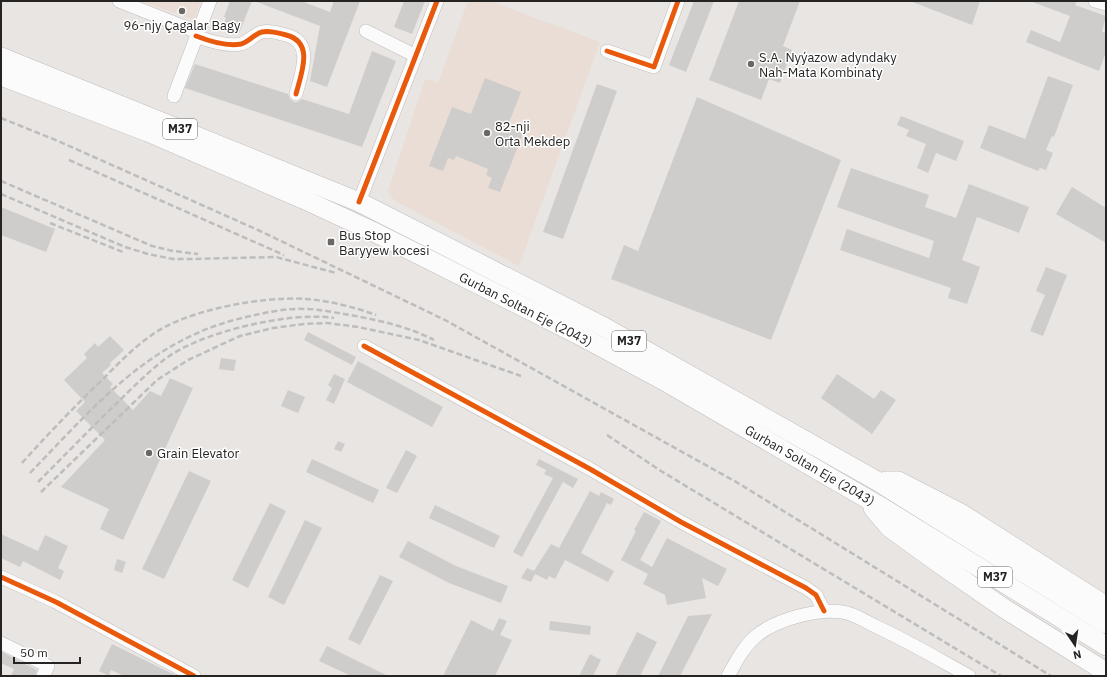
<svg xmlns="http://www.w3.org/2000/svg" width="1107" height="677" viewBox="0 0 1107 677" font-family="'IBM Plex Sans',sans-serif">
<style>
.education{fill:#eaddd5}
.building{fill:#cfcdcb}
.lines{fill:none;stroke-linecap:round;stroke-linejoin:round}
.minor-casing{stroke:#c0bebc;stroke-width:14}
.highway-casing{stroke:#c0bebc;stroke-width:20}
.minor{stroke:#fcfbfb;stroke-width:13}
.highway{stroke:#fcfbfb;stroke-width:19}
.rail{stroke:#bebdbd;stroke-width:2.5;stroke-dasharray:6 3;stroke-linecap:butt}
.cycleway-casing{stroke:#fff;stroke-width:8}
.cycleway{stroke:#e8590c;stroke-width:5}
.poi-dot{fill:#6a6866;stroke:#fff;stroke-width:1.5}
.labels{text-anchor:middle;stroke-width:3;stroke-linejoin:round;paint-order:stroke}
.shield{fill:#fff;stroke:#676665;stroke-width:1}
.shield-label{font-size:12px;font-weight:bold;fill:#262423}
.poi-label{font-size:13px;fill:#262423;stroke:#fff;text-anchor:start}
.street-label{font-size:13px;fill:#262423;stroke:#fff}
</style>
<rect width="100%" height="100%" fill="#e8e5e3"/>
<g class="education">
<path d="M141 1H201L194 20Z"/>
<path d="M468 1H490L600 42 519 266 397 202 390 196 388 191 425 79 438 83Z"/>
</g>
<g class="building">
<path d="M230 1H252L239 33 223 27 226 18 224 17Z"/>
<path d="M301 1 330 12 334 1H360L327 87 310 81 320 26 257 2Z"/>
<path d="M404 1H425L412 34 394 27Z"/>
<path d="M694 1H714L686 72 669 65Z"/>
<path d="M739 1H800L783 46 792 50 780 83 769 79 761 100 709 80Z"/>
<path d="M910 1H980L972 25Z"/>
<path d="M1030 1H1077L1075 5 1106 16 1102 32 1106 33V52L1099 71 1026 42 1031 30 1060 42 1070 16Z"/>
<path d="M372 51 396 61 362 147 185 88 195 64 288 94 290 99 294 102H298L302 99 349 114Z"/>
<path d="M1048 76 1073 85 1054 137 1052 136 1046 150 1053 153 1046 170 1040 168 1038 171 980 148 989 125 1025 139Z"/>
<path d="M485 78 521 92 508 125 524 131 500 192 488 188 492 178 486 175 488 169 456 156 454 160 448 158 443 171 429 166 452 107 471 114Z"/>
<path d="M597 84 617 91 563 239 543 232Z"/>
<path d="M697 97 841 160 771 340 611 279 624 245 638 251Z"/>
<path d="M901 116 964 141 956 161 936 153 928 173 917 168 926 144 906 136 909 130 897 125Z"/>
<path d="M851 168 929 195 925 207 956 218 969 184 1029 207 1019 233 977 217 962 260 980 267 967 304 948 298 951 288 840 250 847 229 929 258 934 241 837 207Z"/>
<path d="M1072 187 1106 208V243L1056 214Z"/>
<path d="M1 207 55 229 46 252 1 235Z"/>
<path d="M1046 267 1067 275 1043 336 1030 331 1045 295 1036 291Z"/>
<path d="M308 332 356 357 352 365 304 340Z"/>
<path d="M110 336 124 350 110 363 111 365 102 373 113 384 110 387 133 410 150 391 161 396 170 378 193 388 123 540 100 529 109 509 61 487 105 440 76 411 85 402 64 380 87 358 84 354 95 343 98 347Z"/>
<path d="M221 358 236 360 234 371 219 369Z"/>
<path d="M358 361 443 407 432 427 347 382Z"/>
<path d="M334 374 345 379 334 404 326 400 332 388 328 385Z"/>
<path d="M837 374 874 399 881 390 896 400 872 434 821 398Z"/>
<path d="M288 390 305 397 298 413 281 406Z"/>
<path d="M338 441 345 444 341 452 334 449Z"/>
<path d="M406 450 417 456 397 493 386 488Z"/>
<path d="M312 459 379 490 373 503 306 472Z"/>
<path d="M539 459 578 479 573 488 563 482 522 557 513 552 553 478 544 474 546 470 536 465Z"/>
<path d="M189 471 211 481 164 579 142 569Z"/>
<path d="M590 491 599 496 601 492 614 499 611 505 607 503 581 553 614 571 608 582 565 560 555 579 549 576 547 580 535 574 531 582 521 578 527 568 534 571 551 544 559 548Z"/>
<path d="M270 503 286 511 248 588 232 580Z"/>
<path d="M435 505 500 536 494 548 429 518Z"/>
<path d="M644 512 661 521 640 560 652 567 667 538 727 569 718 586 702 578 706 598 667 605 665 595 643 584 648 574 621 560 636 531 634 530Z"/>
<path d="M305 520 322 528 284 605 268 597Z"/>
<path d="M1 534 38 551 45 535 68 546 58 568 64 571 60 580 23 561 20 567 1 558Z"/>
<path d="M408 541 456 566 508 586 501 603 449 583 399 557Z"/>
<path d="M117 559 126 562 122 573 114 570Z"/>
<path d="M380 575 393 581 360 645 348 639Z"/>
<path d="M712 614 680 676H658L688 616Z"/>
<path d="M499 618 507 621 500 635 512 640 495 676H443L471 620 493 631Z"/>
<path d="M550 621 591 626 590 635 549 630Z"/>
<path d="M637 632 657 642 640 676H615Z"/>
<path d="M112 644 177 676H124L111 670 109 676 99 671Z"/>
<path d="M327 646 388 676H351L319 661Z"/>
<path d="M2 652 37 670 35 676H11L14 669 1 663Z"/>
<path d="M590 654 601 660 593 676H579Z"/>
</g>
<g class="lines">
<defs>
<g id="minor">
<path d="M119 1 197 32"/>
<path d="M1095 1 1106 4"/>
<path d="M366 31 416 56"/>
<path d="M196 36C209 41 227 47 241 44 249 42 254 34 262 32 270 30 278 33 286 35 315 42 301 74 296 94"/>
<path d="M607 51 654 67 678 1"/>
<path d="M174 96 210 1"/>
<path d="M359 202 437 1"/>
<path d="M364 346 590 469 681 522 806 588 816 595 824 611"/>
<path d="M1 577 56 602 194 676"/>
<path d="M1 643 48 666 43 676"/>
<path d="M728 676C736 662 743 647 756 636 775 620 817 608 842 612 853 613 865 621 875 626 908 641 938 659 969 676"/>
</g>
<g id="highway">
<path d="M1 57 359 202 604 327 877 481 1106 624"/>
<path d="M1 76 148 132 303 199 372 231 577 334 668 383 883 508 1106 646"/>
<path d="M886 481H898L962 514 1106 606"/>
<path d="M873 508 890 528 937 562 1005 609 1106 672"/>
</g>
</defs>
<use href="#minor" class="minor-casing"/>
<use href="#highway" class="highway-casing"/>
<use href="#minor" class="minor"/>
<use href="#highway" class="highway"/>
<g class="rail">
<path d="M1 118 58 141 258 230 445 320 738 483 1051 676"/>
<path d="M69 160 284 255"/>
<path d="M1 181 152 246 173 251 198 254"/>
<path d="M1 194 125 247 148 254 173 259H191L276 257 336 273"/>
<path d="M50 223 123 252"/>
<path d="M607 435 661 471 1001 676"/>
<path d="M22 463C48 434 74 407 102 380 117 365 132 349 149 337 184 310 262 296 306 299 330 301 354 307 376 315"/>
<path d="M30 473C97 404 152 336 251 316 268 312 287 308 305 309 318 309 331 312 344 314 374 319 407 326 434 340"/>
<path d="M38 482C63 457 88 431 114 406 130 390 147 373 165 359 200 332 291 311 334 318"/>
<path d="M41 492 157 380 188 360 240 336 273 328 304 324 327 323 358 327 419 340 521 376"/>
</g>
<defs>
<g id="cycleway">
<path d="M196 36C209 41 227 47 241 44 249 42 254 34 262 32 270 30 278 33 286 35 315 42 301 74 296 94"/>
<path d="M607 51 654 67 678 1"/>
<path d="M359 202 437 1"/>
<path d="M364 346 590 469 681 522 806 588 816 595 824 611"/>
<path d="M1 577 56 602 194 676"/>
</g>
</defs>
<use href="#cycleway" class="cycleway-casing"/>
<use href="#cycleway" class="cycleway"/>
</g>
<g class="poi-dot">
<circle cx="182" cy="11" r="4"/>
<circle cx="751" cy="64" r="4"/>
<circle cx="487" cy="133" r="4"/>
<rect x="327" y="238" width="8" height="8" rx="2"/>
<circle cx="149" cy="453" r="4"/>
</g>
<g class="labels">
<g class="shield">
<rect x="163" y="119" width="34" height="20" rx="3"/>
<rect x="612" y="331" width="34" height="20" rx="3"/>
<rect x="978" y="567" width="34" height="20" rx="3"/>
</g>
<g class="shield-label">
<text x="180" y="133">M37</text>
<text x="629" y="345">M37</text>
<text x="995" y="581">M37</text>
</g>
<g class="poi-label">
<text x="182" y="30" text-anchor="middle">96-njy Çagalar Bagy</text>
<text x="759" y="62">S.A. Nyýazow adyndaky<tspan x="759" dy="15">Nah-Mata Kombinaty</tspan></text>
<text x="495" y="131">82-nji<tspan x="495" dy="15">Orta Mekdep</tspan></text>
<text x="339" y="240">Bus Stop<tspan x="339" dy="15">Baryyew kocesi</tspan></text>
<text x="157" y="458">Grain Elevator</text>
</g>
<g class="street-label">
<text transform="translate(526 309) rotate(27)" y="5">Gurban Soltan Eje (2043)</text>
<text transform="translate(810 465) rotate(30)" y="5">Gurban Soltan Eje (2043)</text>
</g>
</g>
<rect width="1107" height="677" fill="none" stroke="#262423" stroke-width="4"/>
<g transform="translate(1075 645) rotate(167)" stroke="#ffffff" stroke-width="3" paint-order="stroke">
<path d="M0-3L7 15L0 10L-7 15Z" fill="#262423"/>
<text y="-6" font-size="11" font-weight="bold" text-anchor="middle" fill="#262423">N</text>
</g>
<path d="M14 657v6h66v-6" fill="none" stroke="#262423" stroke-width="2"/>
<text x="20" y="657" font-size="12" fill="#262423" stroke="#ffffff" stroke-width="3" paint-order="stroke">50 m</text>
</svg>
